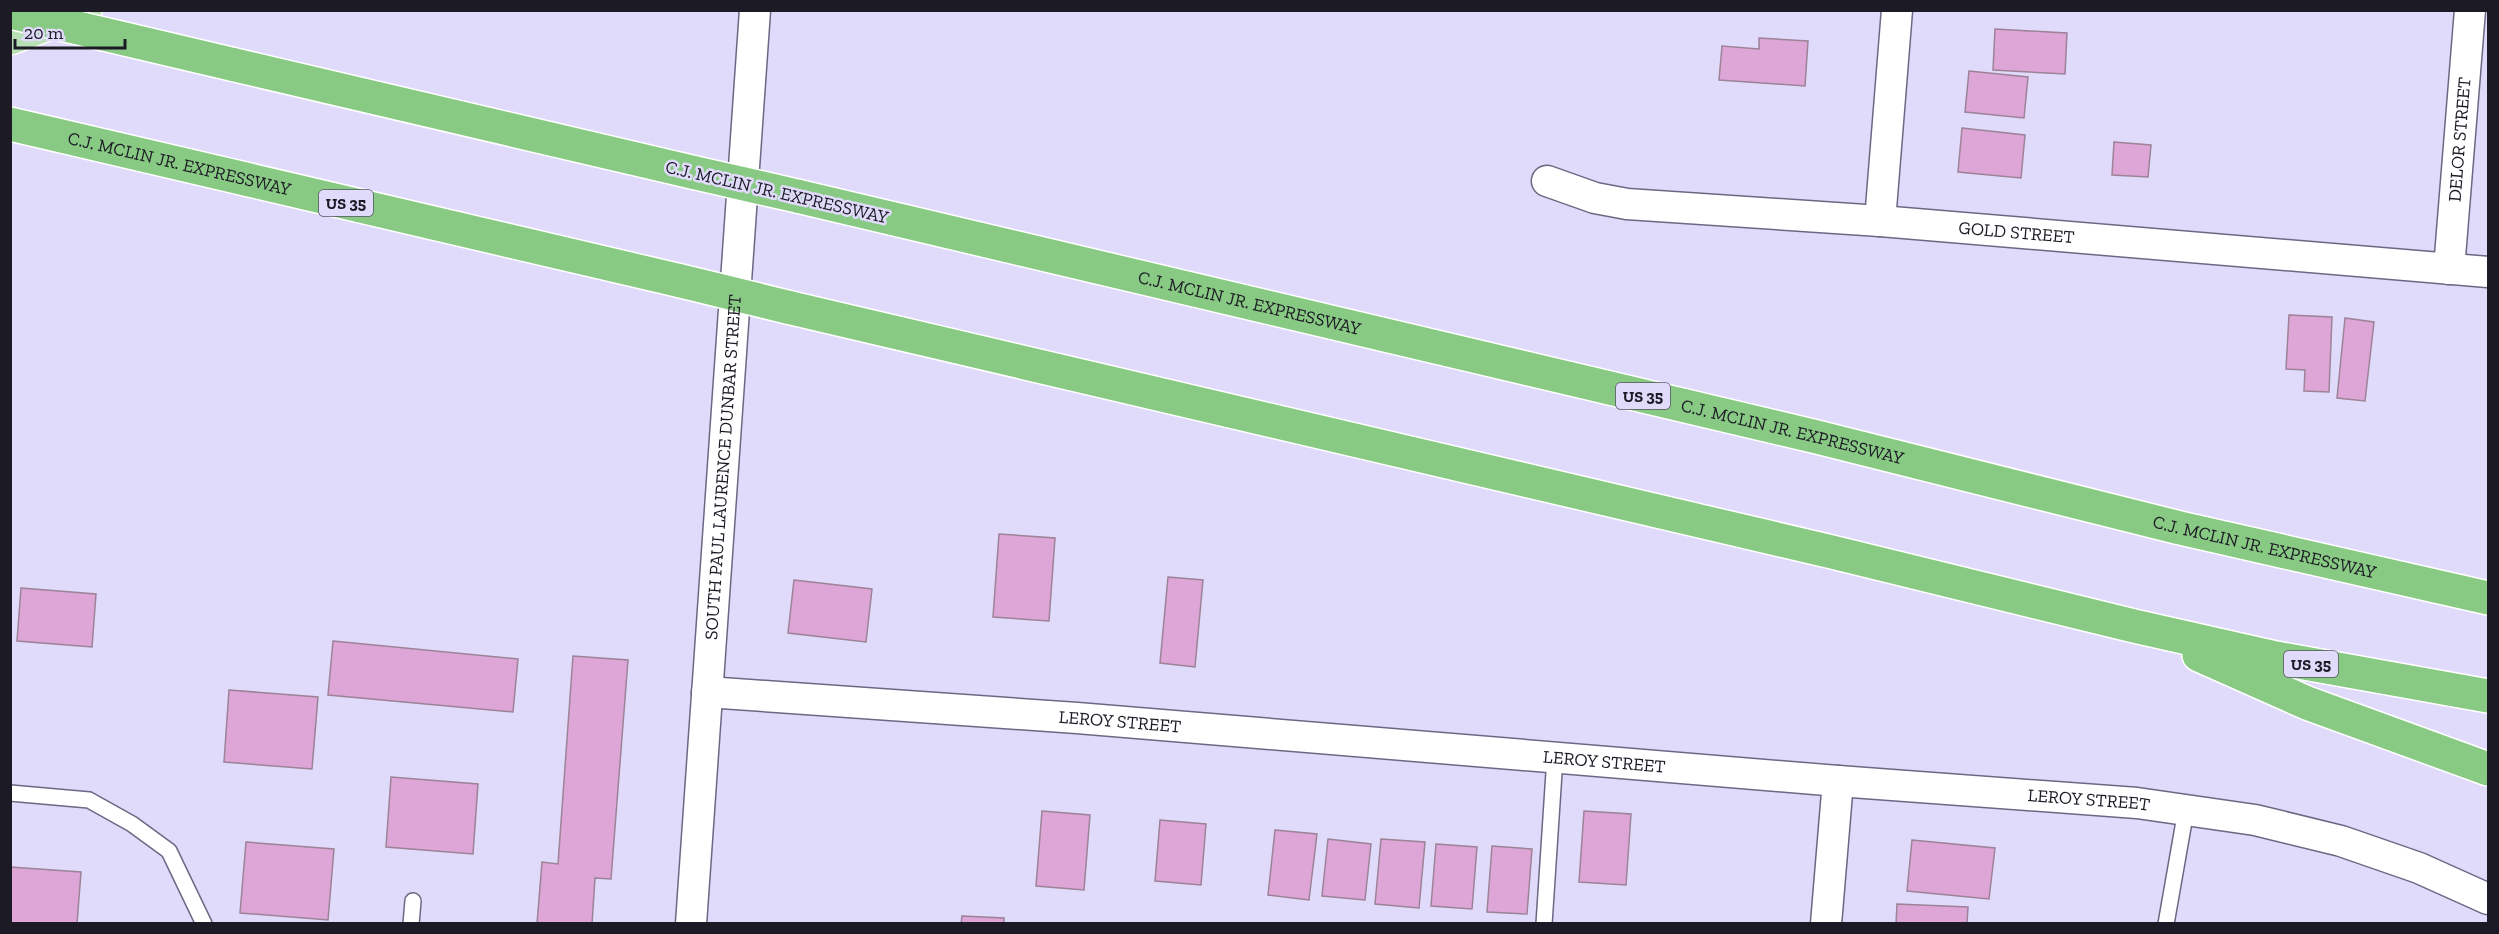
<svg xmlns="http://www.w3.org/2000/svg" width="2499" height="934" viewBox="0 0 2499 934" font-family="'Zilla Slab',serif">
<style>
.building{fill:#dea5d7;stroke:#9c8398;stroke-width:1.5}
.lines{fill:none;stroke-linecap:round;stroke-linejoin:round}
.service-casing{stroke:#6c6783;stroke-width:18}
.minor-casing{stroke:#6c6783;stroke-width:33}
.primary-casing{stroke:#fff;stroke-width:36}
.motorway-casing{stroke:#fff;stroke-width:36}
.service{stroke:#fff;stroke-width:15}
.minor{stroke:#fff;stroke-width:30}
.primary{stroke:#b8dfb5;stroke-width:33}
.motorway{stroke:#88c983;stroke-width:33}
.motorway-bridge-casing{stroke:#fff;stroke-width:36;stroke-linecap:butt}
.motorway-bridge{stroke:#88c983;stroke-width:33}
.labels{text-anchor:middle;stroke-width:5;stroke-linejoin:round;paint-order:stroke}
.shield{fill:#e0dbfa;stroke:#575465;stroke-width:1.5}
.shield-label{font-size:16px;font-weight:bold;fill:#1c1a25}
.street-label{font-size:18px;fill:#1c1a25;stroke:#e0dbfa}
</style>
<rect width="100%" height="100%" fill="#e0dbfa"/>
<g class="building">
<path d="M1995 29 2067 33 2065 74 1993 70Z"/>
<path d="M1759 38 1808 41 1805 86 1719 80 1722 46 1759 49Z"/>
<path d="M1969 71 2028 77 2024 118 1965 112Z"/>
<path d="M1962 128 2025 135 2021 178 1958 172Z"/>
<path d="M2114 142 2151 145 2148 177 2112 175Z"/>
<path d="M2289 315 2332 317 2329 392 2304 391 2305 370 2286 369Z"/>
<path d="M2345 318 2374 322 2365 401 2337 398Z"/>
<path d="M999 534 1055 538 1049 621 993 617Z"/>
<path d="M1168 577 1203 580 1195 667 1160 663Z"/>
<path d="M794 580 872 589 866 642 788 633Z"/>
<path d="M21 588 96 594 92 647 17 641Z"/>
<path d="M333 641 518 659 513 712 328 695Z"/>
<path d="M573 656 628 660 611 879 595 878 592 924H537L542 862 558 864Z"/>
<path d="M229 690 318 697 312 769 224 762Z"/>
<path d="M391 777 478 784 473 854 386 847Z"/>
<path d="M1042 811 1090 815 1084 890 1036 886Z"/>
<path d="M1584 811 1631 814 1626 885 1579 882Z"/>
<path d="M1160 820 1206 824 1201 885 1155 881Z"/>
<path d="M1275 830 1317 834 1309 900 1268 895Z"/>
<path d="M1328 839 1371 844 1365 900 1322 896Z"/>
<path d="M1381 839 1425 842 1419 908 1375 904Z"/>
<path d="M1912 840 1995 848 1989 899 1907 891Z"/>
<path d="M246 842 334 849 328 920 240 913Z"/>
<path d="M1436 844 1477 847 1472 909 1431 906Z"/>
<path d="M1492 846 1532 849 1527 914 1487 912Z"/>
<path d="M10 867 81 872 77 924H10Z"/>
<path d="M1897 904 1968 907 1967 924H1896Z"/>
<path d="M962 916 1004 918V924H961Z"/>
</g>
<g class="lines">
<defs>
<g id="service">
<path d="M10 793 89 800 132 824 169 851 204 924"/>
<path d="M411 924 413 901"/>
<path d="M1544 924 1555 757"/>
<path d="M2166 924 2186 810"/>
</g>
<g id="minor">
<path id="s1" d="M1547 181 1595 198 1627 204 1880 221 2488 272"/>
<path d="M1880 221 1897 10"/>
<path id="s2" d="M2449 269 2470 10"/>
<path id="s3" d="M707 692 1077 718 1838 781 2137 803 2255 820 2341 841 2419 868 2488 899"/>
<path id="s4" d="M691 924 755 10"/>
<path d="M1826 924 1838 781"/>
</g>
<path id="primary" d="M10 38 85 10"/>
<g id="motorway">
<path d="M231 64 696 173"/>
<path id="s5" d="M10 124 681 281"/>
<path id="s6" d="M797 196 1817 437 2180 528 2488 598"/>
<path d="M787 307 1832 552 2134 626 2276 658 2488 696"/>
<path d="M2199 655 2307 703 2488 769"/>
</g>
</defs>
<use href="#service" class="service-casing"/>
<use href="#minor" class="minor-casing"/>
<use href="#primary" class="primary-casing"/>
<use href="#motorway" class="motorway-casing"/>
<use href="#service" class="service"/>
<use href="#minor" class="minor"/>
<use href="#primary" class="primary"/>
<use href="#motorway" class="motorway"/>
<defs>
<g id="motorway-bridge">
<path d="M10 12 231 64"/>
<path d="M696 173 797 196"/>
<path d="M681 281 787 307"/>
</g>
</defs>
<use href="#motorway-bridge" class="motorway-bridge-casing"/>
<use href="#motorway-bridge" class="motorway-bridge"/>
</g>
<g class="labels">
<g class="shield">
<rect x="319" y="190" width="54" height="26" rx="4.5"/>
<rect x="1616" y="383" width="54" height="26" rx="4.5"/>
<rect x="2284" y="651" width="54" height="26" rx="4.5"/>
</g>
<g class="shield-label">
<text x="346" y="209">US 35</text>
<text x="1643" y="402">US 35</text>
<text x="2311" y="670">US 35</text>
</g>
<g class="street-label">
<text dy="6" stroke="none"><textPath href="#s2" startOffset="130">DELOR STREET</textPath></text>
<text dy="6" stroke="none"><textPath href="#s5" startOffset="174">C.J. MCLIN JR. EXPRESSWAY</textPath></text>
<text transform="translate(777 192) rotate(13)" y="6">C.J. MCLIN JR. EXPRESSWAY</text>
<text dy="6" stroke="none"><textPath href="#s1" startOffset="474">GOLD STREET</textPath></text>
<text dy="6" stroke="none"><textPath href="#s6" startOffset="465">C.J. MCLIN JR. EXPRESSWAY</textPath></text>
<text dy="6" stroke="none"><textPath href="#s6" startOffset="1023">C.J. MCLIN JR. EXPRESSWAY</textPath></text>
<text dy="6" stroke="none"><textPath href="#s4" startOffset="458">SOUTH PAUL LAURENCE DUNBAR STREET</textPath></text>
<text dy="6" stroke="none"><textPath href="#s6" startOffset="1509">C.J. MCLIN JR. EXPRESSWAY</textPath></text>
<text dy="6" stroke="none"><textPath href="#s3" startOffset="414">LEROY STREET</textPath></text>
<text dy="6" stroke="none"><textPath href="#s3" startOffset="900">LEROY STREET</textPath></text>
<text dy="6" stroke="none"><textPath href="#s3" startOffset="1386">LEROY STREET</textPath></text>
</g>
</g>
<rect width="2499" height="934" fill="none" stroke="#1c1a25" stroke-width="24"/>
<path d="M15 39v9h110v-9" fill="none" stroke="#1c1a25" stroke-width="3"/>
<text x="24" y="39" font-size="18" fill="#1c1a25" stroke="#e0dbfa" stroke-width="4.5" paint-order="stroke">20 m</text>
</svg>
